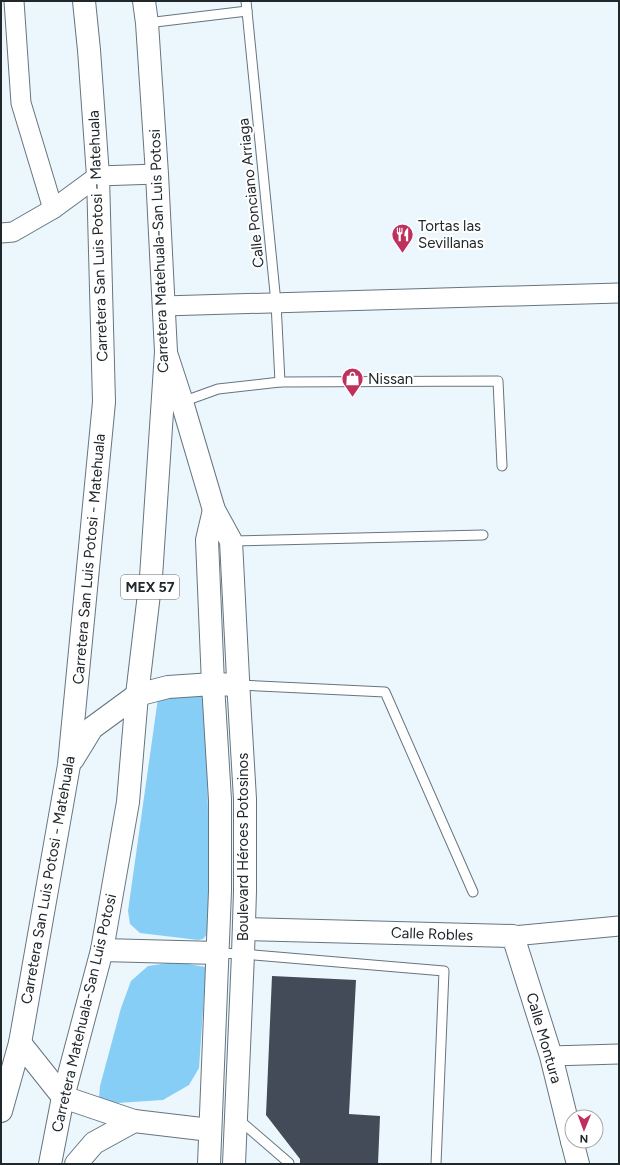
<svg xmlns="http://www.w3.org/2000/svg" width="620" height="1165" viewBox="0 0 620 1165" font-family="Figtree,sans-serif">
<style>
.green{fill:#86cef6}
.building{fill:#434b58}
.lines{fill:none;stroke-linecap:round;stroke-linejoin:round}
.lane-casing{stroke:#65757f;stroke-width:11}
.street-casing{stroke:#65757f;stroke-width:21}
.secondary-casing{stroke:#65757f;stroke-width:24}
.highway-casing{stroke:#65757f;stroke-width:24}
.lane{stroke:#fff;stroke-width:9}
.street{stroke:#fff;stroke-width:19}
.secondary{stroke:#fff;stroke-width:22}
.highway{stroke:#fff;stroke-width:22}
.labels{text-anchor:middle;stroke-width:4;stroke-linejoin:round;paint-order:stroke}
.shield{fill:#fff;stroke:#64686b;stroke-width:1}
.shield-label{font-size:14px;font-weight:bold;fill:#21282c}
.street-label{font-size:15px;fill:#21282c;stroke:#fff}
.poi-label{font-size:15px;fill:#21282c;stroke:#fff;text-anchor:start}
</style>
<rect width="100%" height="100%" fill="#ecf7fd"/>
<g class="green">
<path d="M193 694 206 697 210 931 203 939 198 940 140 933 130 924 128 911 158 698Z"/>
<path d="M175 962 206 967 199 1068 189 1085 163 1100 117 1103 99 1098 100 1086 121 1008 131 981 148 966Z"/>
</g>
<path class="building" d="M272 976 356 980 349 1114 380 1116 378 1164H300V1159L266 1115Z"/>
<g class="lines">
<defs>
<g id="lane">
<path d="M246 1 276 303 280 382"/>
<path d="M147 23 247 11"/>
<path d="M182 402 218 389 280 382 498 381 502 466"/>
<path d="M231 541 483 535"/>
<path d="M238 685 385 692 473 892"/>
<path d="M217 953 243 954 444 971 436 1164"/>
<path d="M238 1119 289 1163V1164"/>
</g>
<g id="street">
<path d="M14 1 21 103 53 209"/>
<path d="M1 233 13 232 53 209 98 176 157 174"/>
<path d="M163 306 619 293"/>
<path d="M513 936 619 926"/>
<path d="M551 1056 619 1054"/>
</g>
<g id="secondary">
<path d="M166 353 182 402 214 510 231 541 239 698 245 799V891L243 954 234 1164"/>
<path d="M244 929 513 936 551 1056 572 1141"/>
<path d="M572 1141 578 1164"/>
<path d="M209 1164 220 891V800L213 684 207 540 214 510"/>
</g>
<g id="highway">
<path d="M73 759 92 728 137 695 168 687 213 684 238 685"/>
<path d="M102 950 217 953"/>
<path d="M20 1043 63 1097 134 1121"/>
<path d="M1 1111 20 1043 69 765 104 402 98 176 89 50 84 1"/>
<path d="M50 1164 63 1097 102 950 128 802 137 695 151 577 166 352 157 174 147 23 144 1"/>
<path d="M76 1164 94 1143 134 1121 210 1130"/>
</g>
</defs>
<use href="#lane" class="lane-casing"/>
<use href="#street" class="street-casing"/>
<use href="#secondary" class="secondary-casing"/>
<use href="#highway" class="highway-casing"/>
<use href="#lane" class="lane"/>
<use href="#street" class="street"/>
<use href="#secondary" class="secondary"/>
<use href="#highway" class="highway"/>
</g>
<defs>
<symbol id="restaurant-pin" viewBox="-11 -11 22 30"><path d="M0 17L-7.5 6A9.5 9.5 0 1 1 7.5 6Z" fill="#bf315d" stroke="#fff"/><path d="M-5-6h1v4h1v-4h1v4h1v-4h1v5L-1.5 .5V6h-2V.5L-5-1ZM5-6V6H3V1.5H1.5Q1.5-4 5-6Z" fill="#fff"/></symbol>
<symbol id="shop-pin" viewBox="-11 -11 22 30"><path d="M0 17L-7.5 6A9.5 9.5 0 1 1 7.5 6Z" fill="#bf315d" stroke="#fff"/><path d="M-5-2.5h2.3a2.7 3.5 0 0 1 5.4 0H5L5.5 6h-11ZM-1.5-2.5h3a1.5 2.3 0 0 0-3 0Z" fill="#fff"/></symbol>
</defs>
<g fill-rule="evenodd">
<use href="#restaurant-pin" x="390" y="222" width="25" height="34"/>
<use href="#shop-pin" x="340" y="366" width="25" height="34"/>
</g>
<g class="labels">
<rect class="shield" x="121" y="575" width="58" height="24" rx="3"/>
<g class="shield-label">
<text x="150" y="592">MEX 57</text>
</g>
<g class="street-label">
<text transform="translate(251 193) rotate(-96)" y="5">Calle Ponciano Arriaga</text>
<text transform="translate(98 236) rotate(-92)" y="5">Carretera San Luis Potosi - Matehuala</text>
<text transform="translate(159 251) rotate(-92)" y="5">Carretera Matehuala-San Luis Potosi</text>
<text transform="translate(89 559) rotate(-85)" y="5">Carretera San Luis Potosi - Matehuala</text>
<text transform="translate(243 847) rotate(-90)" y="5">Boulevard Héroes Potosinos</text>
<text transform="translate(48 880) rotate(-80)" y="5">Carretera San Luis Potosi - Matehuala</text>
<text transform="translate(432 934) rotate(2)" y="5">Calle Robles</text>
<text transform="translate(84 1013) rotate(-77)" y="5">Carretera Matehuala-San Luis Potosi</text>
<text transform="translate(544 1038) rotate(74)" y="5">Calle Montura</text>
</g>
<g class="poi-label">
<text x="418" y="231">Tortas las<tspan x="418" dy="17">Sevillanas</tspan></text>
<text x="368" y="384">Nissan</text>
</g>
</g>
<rect width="620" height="1165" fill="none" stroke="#21282c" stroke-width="4"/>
<g transform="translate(584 1129) rotate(181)"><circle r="19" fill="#ffffff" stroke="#a6a9ab"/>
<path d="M0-3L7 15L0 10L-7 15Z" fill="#bf315d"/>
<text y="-6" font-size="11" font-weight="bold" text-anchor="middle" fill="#21282c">N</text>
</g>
</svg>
